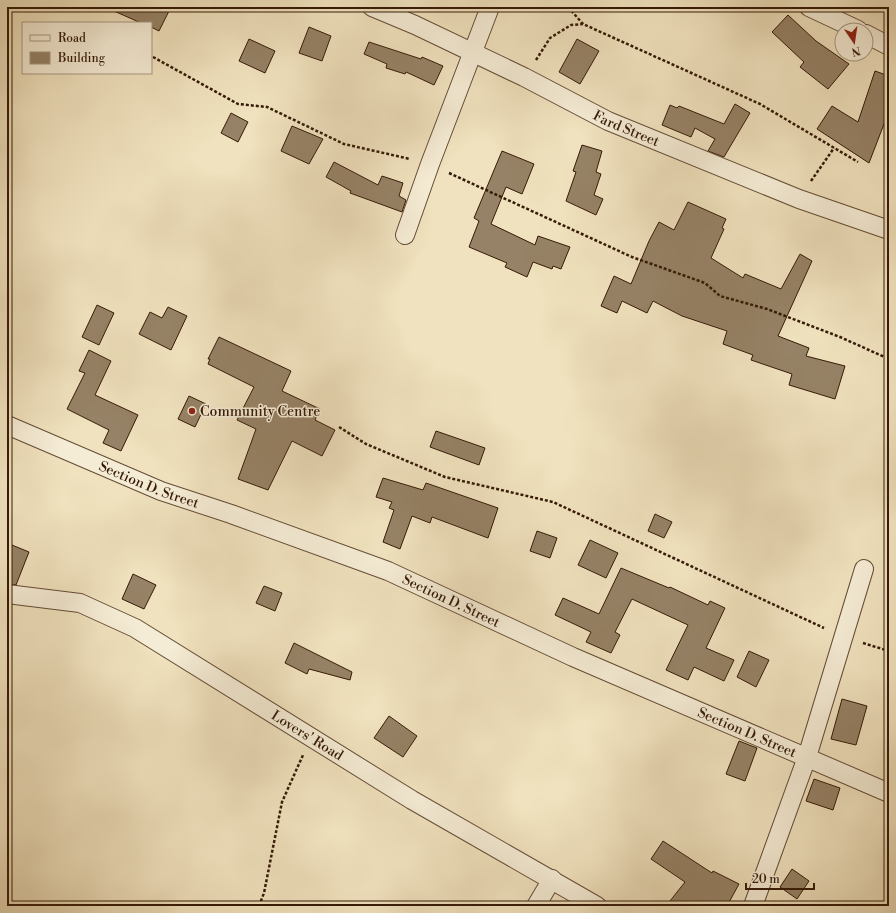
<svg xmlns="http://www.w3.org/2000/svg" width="896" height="913" viewBox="0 0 896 913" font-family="'Libre Bodoni',serif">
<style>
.building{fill:#968266;stroke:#351a07}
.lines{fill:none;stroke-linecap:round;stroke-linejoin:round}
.street-casing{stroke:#644c35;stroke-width:20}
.path{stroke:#351a07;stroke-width:2.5;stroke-dasharray:3 2;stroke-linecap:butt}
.street{stroke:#f5ecd5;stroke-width:18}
.poi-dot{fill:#8f2418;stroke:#f5ecd5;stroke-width:1.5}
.labels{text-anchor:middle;stroke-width:3;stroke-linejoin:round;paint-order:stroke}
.street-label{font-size:14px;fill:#351a07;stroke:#f5ecd5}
.poi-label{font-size:14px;fill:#351a07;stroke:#f5ecd5;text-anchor:start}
</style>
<rect width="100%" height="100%" fill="#f0e2be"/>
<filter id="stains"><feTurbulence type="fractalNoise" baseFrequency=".005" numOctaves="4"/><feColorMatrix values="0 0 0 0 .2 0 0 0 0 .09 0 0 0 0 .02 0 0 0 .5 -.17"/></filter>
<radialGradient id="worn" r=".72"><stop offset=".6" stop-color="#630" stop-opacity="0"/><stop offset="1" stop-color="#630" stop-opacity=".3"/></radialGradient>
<g class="building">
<path d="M105 7H171L159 31 151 27V23H141Z"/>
<path d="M788 15 816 41 849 64 828 89 800 67 804 62 772 32Z"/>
<path d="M309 27 331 36 322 61 299 53Z"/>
<path d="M249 39 275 51 265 73 239 61Z"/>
<path d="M577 39 599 51 580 84 559 72Z"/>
<path d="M369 42 421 59 422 57 443 66 434 85 406 72 405 74 386 68 387 64 364 54Z"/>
<path d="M875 71 889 76V111L869 163 817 129 832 106 858 122Z"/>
<path d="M735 104 750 113 724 157 708 151 715 139 695 128 691 137 662 125 670 105 677 108 679 106 724 124Z"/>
<path d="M231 113 248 122 238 142 221 133Z"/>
<path d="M292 126 323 139 309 164 281 151Z"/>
<path d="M582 145 602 151 596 172 601 174 594 195 603 199 596 215 566 201 576 172 573 171Z"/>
<path d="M502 151 534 164 522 194 506 187 491 224 535 245 538 236 570 247 561 269 553 266 552 269 533 262 527 277 505 267 507 263 469 247 479 221 474 218Z"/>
<path d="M334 162 378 185 382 176 403 183 399 196 406 200 402 212 350 193 351 191 326 177Z"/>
<path d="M688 202 726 219 722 228 724 229 711 258 743 278 745 274 781 289 800 254 812 261 778 336 809 348 806 356 845 366 835 399 789 385 792 374 751 360 753 355 723 344 727 331 682 316 653 301 647 313 622 301 617 313 601 306 614 276 631 284 649 241 659 222 674 230Z"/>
<path d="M97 305 114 313 99 345 82 337Z"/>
<path d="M168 307 187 316 171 350 139 334 150 312 162 318Z"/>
<path d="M219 337 291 371 282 391 320 409 315 420 335 430 322 456 292 441 268 490 238 479 256 429 237 420 254 387 208 364 210 359H208Z"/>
<path d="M89 350 111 361 95 395 138 415 121 451 103 443 109 430 67 409 85 373 79 371Z"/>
<path d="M189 396 206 404 195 427 178 419Z"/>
<path d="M436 431 485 448 479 465 430 447Z"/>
<path d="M383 478 423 490 426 483 498 508 488 538 432 517 430 523 412 516 400 549 383 542 394 510 389 508 392 502 376 497Z"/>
<path d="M655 514 672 522 664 538 648 531Z"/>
<path d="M537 531 557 538 550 558 530 551Z"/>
<path d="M590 540 618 553 606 578 578 565Z"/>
<path d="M7 543 29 552 16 585 7 584Z"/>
<path d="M621 568 669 588 670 587 708 605 710 601 725 608 706 648 734 660 724 681 694 667 688 680 666 670 688 625 632 599 615 632 620 635 611 653 586 642 591 632 555 615 563 598 599 614Z"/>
<path d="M133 574 156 585 144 609 122 599Z"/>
<path d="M264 586 282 593 275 611 256 603Z"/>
<path d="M294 643 352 672 350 680 309 669 307 674 285 663Z"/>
<path d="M749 651 769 660 756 687 737 677Z"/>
<path d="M842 699 867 706 856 745 831 739Z"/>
<path d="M389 716 417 736 403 757 374 738Z"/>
<path d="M739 741 757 748 745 781 726 774Z"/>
<path d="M814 779 840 788 833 810 806 801Z"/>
<path d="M663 841 712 873 713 871 739 884 727 906H666L685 882 651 859Z"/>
<path d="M792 869 809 881 797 899 780 887Z"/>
</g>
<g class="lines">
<defs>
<g id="street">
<path id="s1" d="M372 7 415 25 524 77 608 121 799 199 889 230"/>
<path d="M809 7 858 30"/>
<path d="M866 34 889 46"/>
<path d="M405 235 430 164 490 7"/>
<path id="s2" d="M7 425 161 491 231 514 388 571 573 657 889 793"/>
<path id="s3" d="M7 594 80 603 135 628 412 800 597 906"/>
<path d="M536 906 552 879"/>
<path d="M753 906 807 757 864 569"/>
</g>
</defs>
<use href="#street" class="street-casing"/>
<g class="path">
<path d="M568 7 583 24"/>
<path d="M153 57 238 104 267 107 344 144 410 159"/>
<path d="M536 60 550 38 571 25 583 24 760 104 858 162"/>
<path d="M449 173 632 257 705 283 720 296 767 309 840 337 889 359"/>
<path d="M811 181 834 148"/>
<path d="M7 313 8 327 7 330"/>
<path d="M339 427 366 444 445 477 553 502 824 628"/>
<path d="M863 643 889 651"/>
<path d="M259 906 264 893 282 802 303 755"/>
</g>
<use href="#street" class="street"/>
</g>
<circle class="poi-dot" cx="192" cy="411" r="4"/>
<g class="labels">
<g class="street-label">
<text dy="5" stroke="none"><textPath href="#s1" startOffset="282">Fard Street</textPath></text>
<text dy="5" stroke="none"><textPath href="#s2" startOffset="154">Section D. Street</textPath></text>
<text dy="5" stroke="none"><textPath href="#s2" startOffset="478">Section D. Street</textPath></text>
<text dy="5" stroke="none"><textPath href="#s2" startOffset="802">Section D. Street</textPath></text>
<text dy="5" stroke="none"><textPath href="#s3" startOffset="337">Lovers' Road</textPath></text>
</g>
<g class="poi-label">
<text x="200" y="416">Community Centre</text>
</g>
</g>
<rect width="896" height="913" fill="none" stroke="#f0e2be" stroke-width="24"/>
<rect x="8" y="8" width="880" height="897" fill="none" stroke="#351a07" stroke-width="2"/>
<rect x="12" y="12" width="872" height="889" fill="none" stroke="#351a07"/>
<rect x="22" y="22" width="130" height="52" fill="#f5ecd5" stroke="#a89883"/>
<rect x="30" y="35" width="20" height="6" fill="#f5ecd5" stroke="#a89883"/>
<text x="58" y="42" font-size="12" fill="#351a07">Road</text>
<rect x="30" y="52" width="20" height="12" fill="#968266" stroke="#a89883"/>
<text x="58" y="62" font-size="12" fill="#351a07">Building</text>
<g transform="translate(854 42) rotate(167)"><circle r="19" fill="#f5ecd5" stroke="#a89883"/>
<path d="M0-3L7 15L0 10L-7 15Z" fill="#8f2418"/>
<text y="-6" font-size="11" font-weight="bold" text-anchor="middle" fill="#351a07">N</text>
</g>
<path d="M746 883v6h68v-6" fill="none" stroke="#351a07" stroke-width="2"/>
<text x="752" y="883" font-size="12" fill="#351a07" stroke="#f5ecd5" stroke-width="3" paint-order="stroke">20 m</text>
<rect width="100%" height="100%" filter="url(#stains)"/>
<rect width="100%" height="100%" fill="url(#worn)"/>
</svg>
